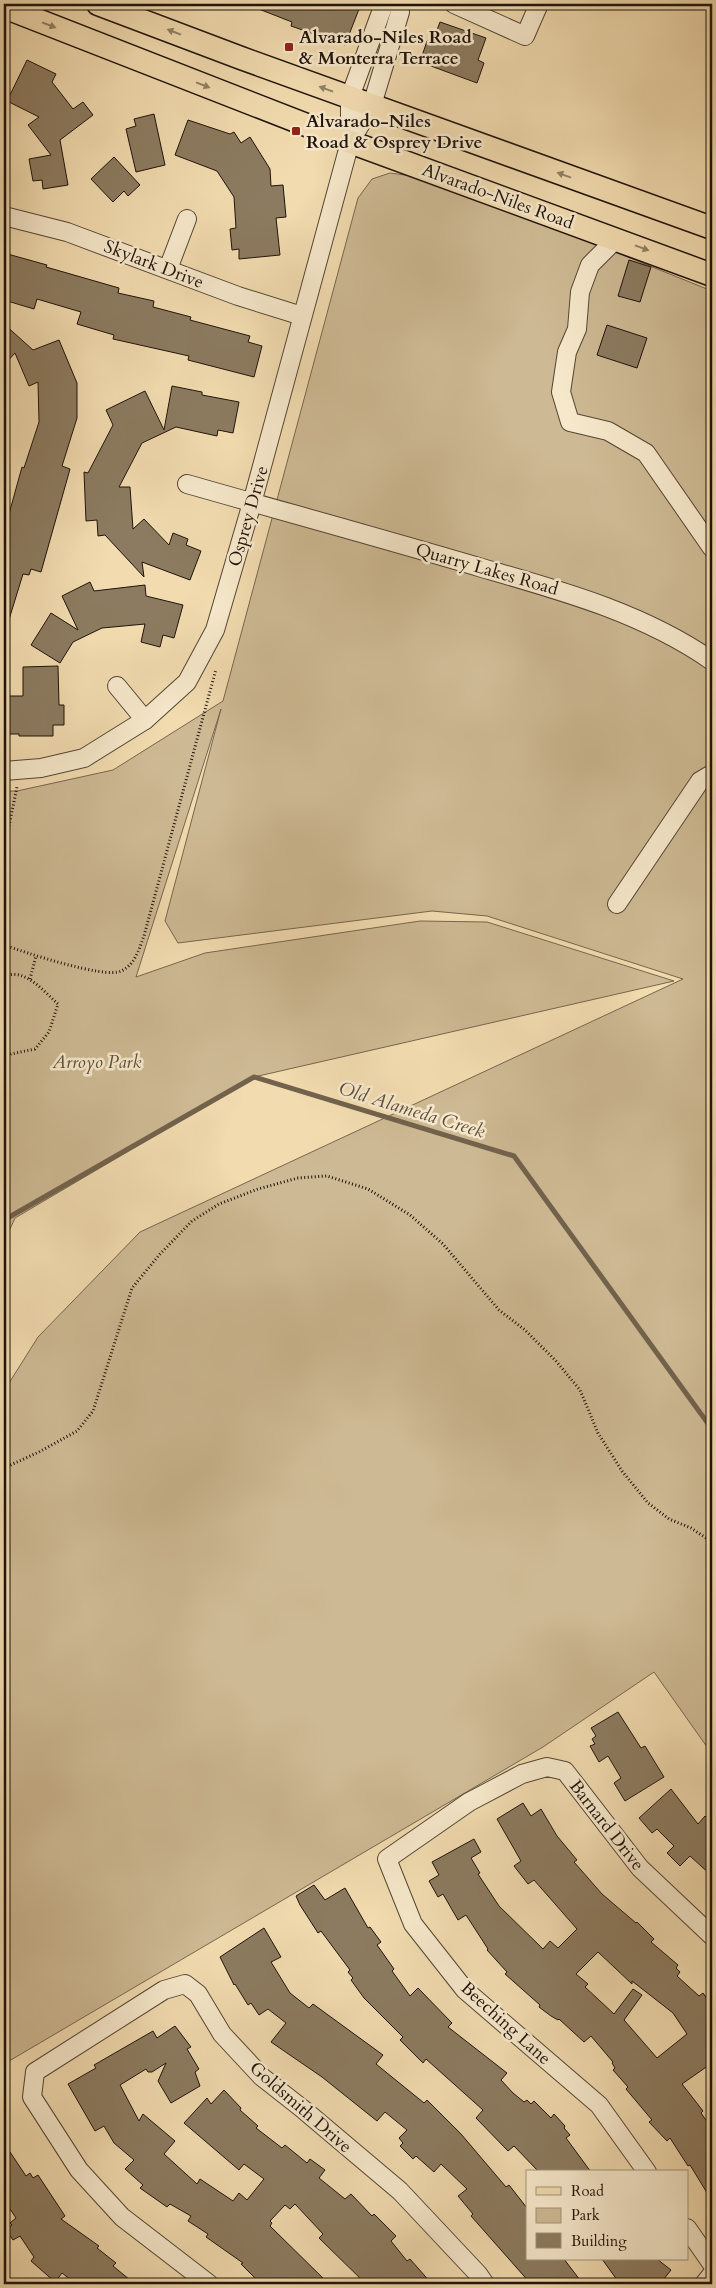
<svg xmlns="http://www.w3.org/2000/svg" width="716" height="2288" viewBox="0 0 716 2288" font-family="Cardo,serif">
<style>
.green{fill:#cdb993;stroke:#76664f}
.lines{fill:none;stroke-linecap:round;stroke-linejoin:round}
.stream{stroke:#72624c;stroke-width:5}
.building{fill:#8c7b60;stroke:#1f130b;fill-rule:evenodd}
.minor-casing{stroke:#544534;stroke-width:20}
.major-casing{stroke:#1f130b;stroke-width:25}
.path{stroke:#1f130b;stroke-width:3;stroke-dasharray:1 2.5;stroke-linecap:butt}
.minor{stroke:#f6e8cb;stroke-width:18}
.major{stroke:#f1dbaf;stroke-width:22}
.oneway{fill:#928165}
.poi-dot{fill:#8f2418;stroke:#f6e8cb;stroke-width:2}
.labels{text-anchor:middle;stroke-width:5;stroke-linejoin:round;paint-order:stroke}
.poi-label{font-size:18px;font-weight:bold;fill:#1f130b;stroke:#f6e8cb;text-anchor:start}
.street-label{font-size:18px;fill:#1f130b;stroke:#f6e8cb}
.park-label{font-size:18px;font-style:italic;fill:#5c4d3b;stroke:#f6e8cb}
.water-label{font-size:19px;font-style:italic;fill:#5e4e3c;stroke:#f6e8cb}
</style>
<rect width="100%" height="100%" fill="#f1dbaf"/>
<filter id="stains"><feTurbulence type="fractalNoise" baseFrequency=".004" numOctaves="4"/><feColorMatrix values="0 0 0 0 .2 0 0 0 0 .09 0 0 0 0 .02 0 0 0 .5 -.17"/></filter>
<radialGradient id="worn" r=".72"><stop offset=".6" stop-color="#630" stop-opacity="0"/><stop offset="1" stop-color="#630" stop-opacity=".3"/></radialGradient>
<path class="green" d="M390 173 412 176 568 233 712 291V1754L654 1672 543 1747 4 2064V1391L38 1337 140 1232 683 979 487 916 432 911 178 943 165 921 221 709 136 977 205 953 420 921 487 922 674 981 254 1077 15 1218 4 1242V791H17L113 770 223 701 358 198 372 179Z"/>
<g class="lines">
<path class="stream" d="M4 1220 254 1077 514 1156 712 1429"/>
</g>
<g class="building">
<path d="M246 4H361L345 45 291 26 292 22Z"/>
<path d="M440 22 486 38 478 60 484 63 477 83 420 62 427 41 432 43Z"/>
<path d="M27 60 56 74 52 82 73 109 83 102 93 115 60 140 68 185 43 189 42 180 33 181 29 159 51 155 28 125 39 117 9 102V97Z"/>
<path d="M154 114 165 165 136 172 126 129 136 126 134 119Z"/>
<path d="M188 120 230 134 234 132 241 143 250 137 270 169 271 186 283 185 286 217 276 218 280 255 239 259V249L232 250 230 229 236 228 234 197 217 171 175 155Z"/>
<path d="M114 157 140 185 128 196 124 191 113 202 91 179Z"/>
<path d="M4 253 47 265 46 267 119 288 118 293 154 301 153 307 191 317 190 320 250 336 248 342 262 346 254 377 188 360 189 356 113 339 114 335 77 324 81 312 37 299 34 309 4 300Z"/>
<path d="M629 260 651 267 640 302 618 296Z"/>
<path d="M4 324 33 350 59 340 77 383V418L62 466 70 469 41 572 31 569 29 575 23 574 7 626 4 625V532L22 467 24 468 39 422 38 382 29 386 15 353 4 365Z"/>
<path d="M607 325 647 338 637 368 597 355Z"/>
<path d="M172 386 202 392V395L239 402 233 433 218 430 217 436 176 427 142 443 119 487H130L133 529 144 519 169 545 173 533 188 539 186 545 201 551 190 580 142 562 144 577 105 535 98 536 97 520 86 521 84 472 88 473 113 425 106 410 145 391 164 430Z"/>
<path d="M90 582 94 591 145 585 146 596 183 605 174 638 163 635 160 647 141 642 145 624 102 628 73 642 60 663 31 645 51 613 78 630 62 596Z"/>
<path d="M58 666 59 705H64V725H53V736H19V734H4V696H23V667Z"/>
<path d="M618 1712 641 1748 645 1746 664 1777 625 1801 614 1783 621 1778 608 1756 599 1762 590 1746 595 1744 592 1739 596 1736 591 1728Z"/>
<path d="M671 1789 698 1824 705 1816 712 1823V1876L690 1856 680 1866 667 1853 674 1846 657 1829 652 1833 639 1818Z"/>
<path d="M523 1803 531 1816 541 1809 557 1836 577 1860 574 1862 602 1894 636 1923 637 1922 654 1939 651 1942 678 1965 676 1968 680 1972 677 1976 699 1996 703 1993 708 2000 712 1998V2063L682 2084 703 2111 701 2113 712 2129V2201L690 2165 688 2166 670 2138 667 2141 649 2122 652 2120 626 2089 628 2087 613 2070 615 2068 612 2063 613 2062 591 2036 584 2042 559 2019 558 2020 551 2016 539 2007 540 2005 505 1974 507 1972 487 1950 488 1949 466 1915 458 1920 443 1894 438 1897 429 1881 439 1875 432 1862 474 1839 481 1852 471 1858 480 1873 478 1874 499 1906 543 1949 550 1941 558 1948 577 1929 534 1880 528 1884 514 1866 521 1861 497 1819ZM598 1952 632 1984V1981L673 2013 687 2034 657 2058 624 2020 642 1995 633 1989 614 2014 585 1987 588 1984 576 1974Z"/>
<path d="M314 1885 325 1900 345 1888 368 1928 370 1927 381 1942 377 1945 394 1969 392 1971 410 1996 418 1988 452 2023 448 2027 507 2073 501 2080 513 2093 524 2102 527 2100 531 2104 534 2101 551 2118 554 2114 565 2126 564 2128 570 2135 566 2138 591 2172H539L514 2146 508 2151 476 2118 483 2110 426 2059 423 2063 400 2040 403 2037 364 1998 351 1980 353 1978 348 1972 350 1970 321 1931 318 1933 300 1905 296 1896Z"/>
<path d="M264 1928 281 1957 271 1962 290 1993 309 2008 313 2004 383 2055 376 2064 424 2103 427 2100 461 2134 506 2187 509 2185 527 2208V2259H564L583 2284H531L471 2216 473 2214 458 2196 467 2189 441 2164 434 2172 416 2156 413 2159 400 2146 403 2143 399 2138 407 2130 385 2112 377 2121 322 2077 271 2042 286 2023 268 2009 259 2015 251 2003 248 2005 235 1984 234 1985 220 1957Z"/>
<path d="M175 2026 191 2047 187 2049 199 2069 195 2072 200 2086 171 2103 158 2081 166 2063 152 2072H148L146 2069 120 2085 139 2121 143 2114 175 2141 164 2154 197 2184 200 2179 233 2201 239 2193 247 2200 264 2179 244 2164 239 2170 184 2123 207 2098 211 2104 224 2090 241 2108 240 2110 258 2126 256 2128 282 2148 285 2145 307 2163 310 2159 325 2170 319 2178 345 2199 351 2194 372 2216 374 2214 396 2236 391 2241 407 2261 410 2259 432 2284H366L319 2238 323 2234 295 2204 290 2209 285 2205 270 2221 272 2223 270 2226 329 2284H261L241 2264 243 2263 206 2237 208 2234 188 2221 191 2216 170 2204 167 2207 140 2188 143 2185 125 2169 134 2160 114 2143 104 2126 95 2131 68 2084 96 2068 94 2065 153 2031 157 2038Z"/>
<path d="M4 2143 26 2176 30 2173 33 2178 38 2175 65 2216 61 2219 99 2246 97 2248 116 2263 113 2266 135 2284H76L62 2273 55 2282 31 2261 34 2257 20 2236 13 2240 6 2230 12 2225 10 2223 16 2218 4 2200Z"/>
<path d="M602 2259H657L671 2270 660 2284H620Z"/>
</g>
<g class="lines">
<defs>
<g id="minor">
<path d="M454 4 525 36 539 4"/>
<path d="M350 142 372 105 400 12 398 4"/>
<path d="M4 216 67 232 238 296 302 316"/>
<path d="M616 239 590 265 580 292 577 329 567 352 561 392 570 422 608 431 646 453 712 548"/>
<path d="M168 269 187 219"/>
<path d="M187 484C285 512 384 539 482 568 562 591 643 613 712 661"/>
<path d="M117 686 145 720"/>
<path d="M4 771 41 768 84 758 145 720 187 682 215 630 252 503 350 142V97L384 4"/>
<path d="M617 904 700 781 712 774"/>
<path d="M647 2172 599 2105 465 1990 413 1924 387 1859 469 1802 522 1774 547 1767 565 1771 640 1868 712 1936"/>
<path d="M687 2228 712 2264"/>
<path d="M209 2284 122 2217 79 2170 32 2097 35 2072 164 1990 185 1984 198 1994 222 2034 262 2077 304 2110 400 2191 478 2274 485 2284"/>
<path d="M704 2284 712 2274"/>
</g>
<g id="major">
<path d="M98 4 241 58 712 228"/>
<path d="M4 7 350 142 712 275"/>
</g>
</defs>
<use href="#minor" class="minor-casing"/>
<use href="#major" class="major-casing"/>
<g class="path">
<path d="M4 850 17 787"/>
<path d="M4 945C24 952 104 979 121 971 135 965 139 949 144 936L216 669"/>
<path d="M4 976C26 968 43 991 58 1004L49 1032 35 1049 11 1054 4 1062"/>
<path d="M30 979 36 956"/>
<path d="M4 1468 39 1452 77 1431 93 1411 132 1288 160 1254 192 1221 219 1204 258 1189 298 1178 327 1176 368 1189 410 1215 443 1244 499 1310 525 1330 556 1361 580 1390 598 1433 622 1471 648 1503 669 1519 691 1528 712 1542"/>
</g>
<use href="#minor" class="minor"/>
<use href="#major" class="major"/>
</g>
<defs><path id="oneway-solid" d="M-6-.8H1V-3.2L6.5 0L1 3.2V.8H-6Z" transform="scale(1.25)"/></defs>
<g class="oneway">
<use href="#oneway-solid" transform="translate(49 25) rotate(21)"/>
<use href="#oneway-solid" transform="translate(174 32) rotate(-159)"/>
<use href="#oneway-solid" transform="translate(203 85) rotate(21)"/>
<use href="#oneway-solid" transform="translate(326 89) rotate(-160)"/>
<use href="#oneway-solid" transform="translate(564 175) rotate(-160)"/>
<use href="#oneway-solid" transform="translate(642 248) rotate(20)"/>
</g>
<g class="poi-dot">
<rect x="284" y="42" width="10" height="10" rx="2.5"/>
<rect x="291" y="126" width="10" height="10" rx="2.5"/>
</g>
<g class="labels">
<g class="poi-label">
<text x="299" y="43">Alvarado-Niles Road<tspan x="299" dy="21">&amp; Monterra Terrace</tspan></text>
<text x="306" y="127">Alvarado-Niles<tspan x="306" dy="21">Road &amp; Osprey Drive</tspan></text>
</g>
<g class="street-label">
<text transform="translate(498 196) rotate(20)" y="6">Alvarado-Niles Road</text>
<text transform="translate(154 264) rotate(21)" y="6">Skylark Drive</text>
<text transform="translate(248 516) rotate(-74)" y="6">Osprey Drive</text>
<text transform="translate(487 569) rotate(16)" y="6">Quarry Lakes Road</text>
<text transform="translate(607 1825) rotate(52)" y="6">Barnard Drive</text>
<text transform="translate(506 2023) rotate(42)" y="6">Beeching Lane</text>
<text transform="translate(301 2107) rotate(41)" y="6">Goldsmith Drive</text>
</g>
<g class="park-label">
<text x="97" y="1068">Arroyo Park</text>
</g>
<g class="water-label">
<text transform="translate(412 1109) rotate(17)" y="7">Old Alameda Creek</text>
</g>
</g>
<rect width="716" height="2288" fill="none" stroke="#f1dbaf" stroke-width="20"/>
<rect x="5" y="5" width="706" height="2278" fill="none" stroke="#1f130b" stroke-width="2.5"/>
<rect x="10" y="10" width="696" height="2268" fill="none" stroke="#1f130b"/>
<rect x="526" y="2170" width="162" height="90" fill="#f6e8cb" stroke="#a0937e"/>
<rect x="536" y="2187" width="25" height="8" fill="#f1dbaf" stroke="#a0937e"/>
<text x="571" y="2196" font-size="15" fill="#1f130b">Road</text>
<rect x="536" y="2208" width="25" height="15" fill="#cdb993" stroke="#a0937e"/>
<text x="571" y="2220" font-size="15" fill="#1f130b">Park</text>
<rect x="536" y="2233" width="25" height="15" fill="#8c7b60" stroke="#a0937e"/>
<text x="571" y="2246" font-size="15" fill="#1f130b">Building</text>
<rect width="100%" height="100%" filter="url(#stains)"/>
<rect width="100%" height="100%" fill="url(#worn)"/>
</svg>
